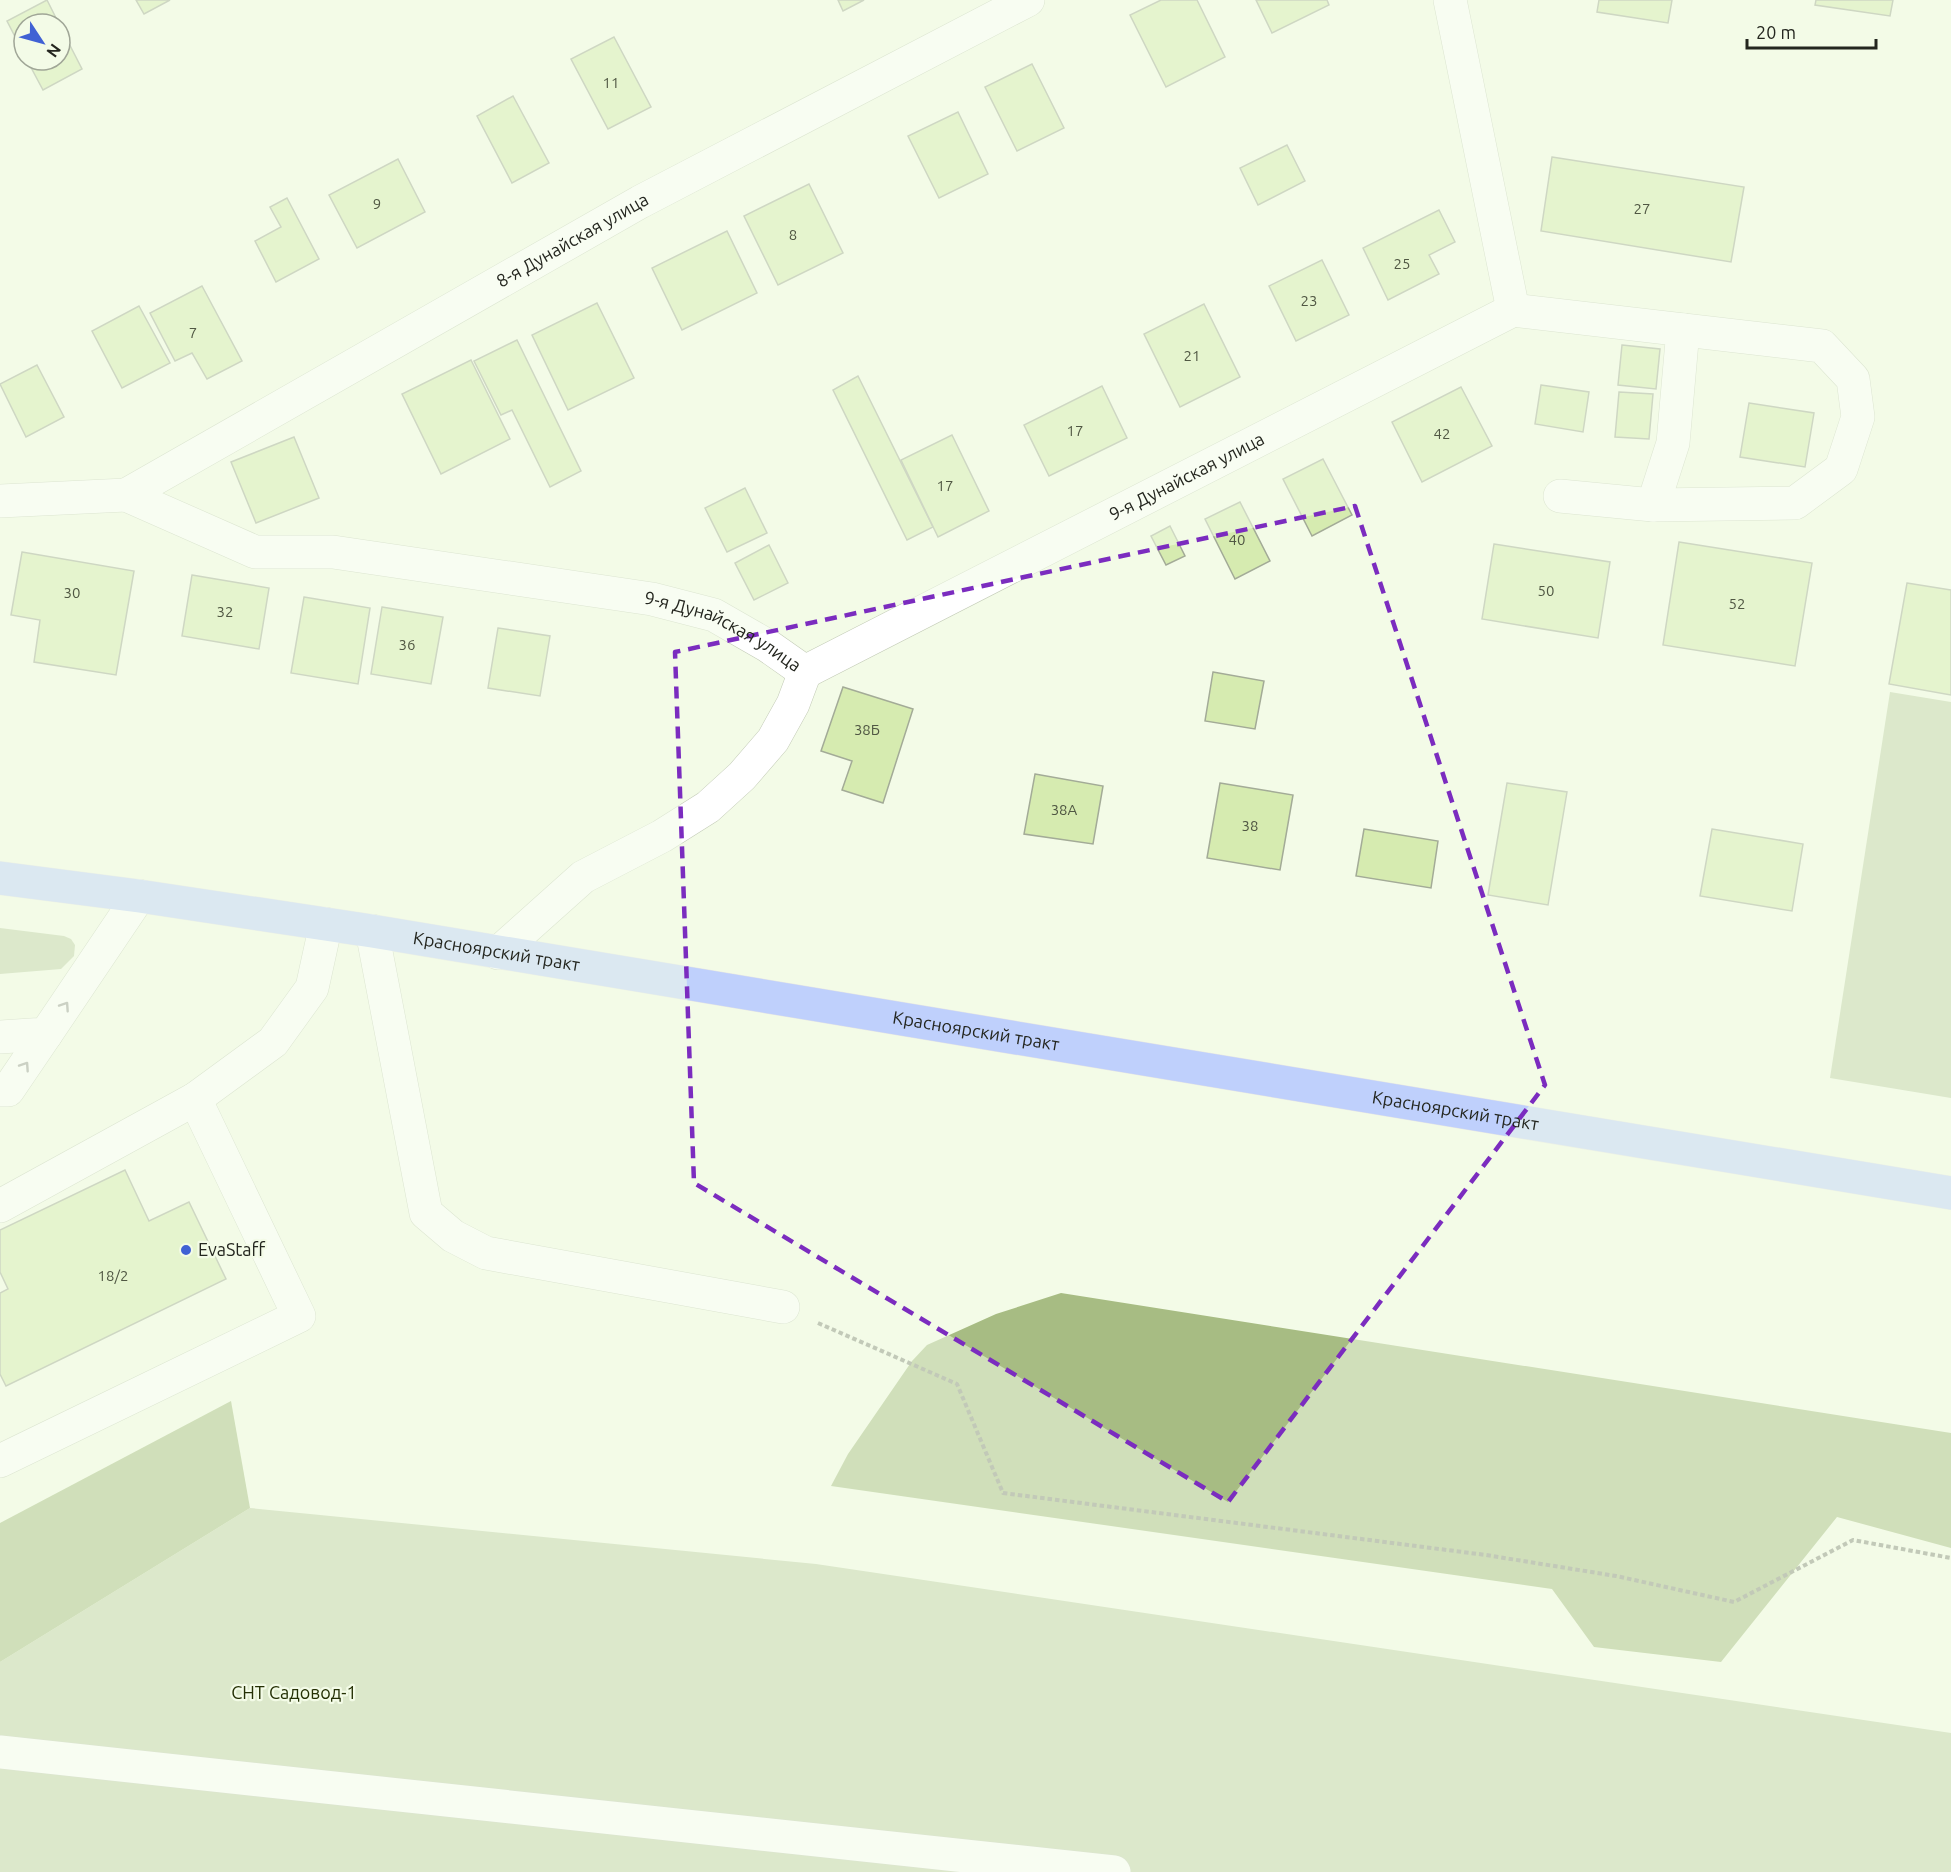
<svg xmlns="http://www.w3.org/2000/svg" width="1951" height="1872" viewBox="0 0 1951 1872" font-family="Ubuntu,sans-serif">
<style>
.green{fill:#c1d0a9}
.forest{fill:#a7bc83}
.building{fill:#d6ebb0;stroke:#a3ab97;stroke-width:1.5}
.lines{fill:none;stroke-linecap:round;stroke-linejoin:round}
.minor-casing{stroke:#c3cbb7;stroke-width:34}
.major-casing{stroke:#e5e5e4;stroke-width:34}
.path{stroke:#878c7f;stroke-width:4;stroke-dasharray:4.5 3;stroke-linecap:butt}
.minor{stroke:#fff;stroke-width:33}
.major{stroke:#bfd0fc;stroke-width:33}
.oneway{stroke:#9c9d9a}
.marked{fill:none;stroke:#7b2cbf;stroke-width:4.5;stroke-dasharray:12 8;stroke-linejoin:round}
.poi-dot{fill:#4061d4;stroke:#f3fbe7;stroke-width:2}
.labels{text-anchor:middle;stroke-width:4.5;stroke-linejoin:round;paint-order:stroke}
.number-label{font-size:15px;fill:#505743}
.street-label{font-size:18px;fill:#24261f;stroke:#f3fbe7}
.poi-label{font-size:18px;fill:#24261f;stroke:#f3fbe7;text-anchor:start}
.park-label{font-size:18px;fill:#243004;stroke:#f3fbe7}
</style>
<rect width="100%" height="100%" fill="#f3fbe7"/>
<g class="green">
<path d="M1890 692 1951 702V1098L1830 1078Z"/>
<path d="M0 928 64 936 71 939 75 945 74 956 61 969 0 974Z"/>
<path d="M250 1508 816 1564 1951 1733V1872H0V1662Z"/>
</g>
<g class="forest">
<path d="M1061 1293 1951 1433V1548L1837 1517 1721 1662 1594 1647 1552 1589 831 1486 848 1454 912 1361 927 1345 996 1314Z"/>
<path d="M231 1401 250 1508 0 1662V1523Z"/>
</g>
<g class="building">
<path d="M47 0 59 24H24V54L7 21Z"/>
<path d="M136 0H170L144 14Z"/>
<path d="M838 0H864L843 11Z"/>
<path d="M1161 0H1197L1225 57 1166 87 1130 15Z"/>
<path d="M1256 0H1327L1329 5 1272 33Z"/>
<path d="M1599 0H1672L1668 23 1597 12Z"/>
<path d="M1816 0H1893L1890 16 1815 5Z"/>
<path d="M60 26 82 69 43 90 27 60H60Z"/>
<path d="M614 37 651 107 608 129 571 59Z"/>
<path d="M1032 64 1064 128 1017 151 985 87Z"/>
<path d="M513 96 549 163 512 183 477 116Z"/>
<path d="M958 112 988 174 939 198 908 136Z"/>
<path d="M1287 145 1305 181 1258 205 1240 168Z"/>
<path d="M1552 157 1744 187 1731 262 1541 231Z"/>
<path d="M398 159 425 212 357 248 329 195Z"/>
<path d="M809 184 843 253 778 285 744 216Z"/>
<path d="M287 198 319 259 276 282 255 241 281 227 270 207Z"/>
<path d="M1439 210 1455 242 1429 255 1439 274 1388 300 1363 248Z"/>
<path d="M727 231 757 293 682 330 652 268Z"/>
<path d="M1322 260 1349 315 1296 341 1269 286Z"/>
<path d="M202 286 242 361 207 379 192 353 175 361 150 313Z"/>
<path d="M597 303 634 378 568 410 532 335Z"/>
<path d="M1204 304 1240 377 1180 407 1144 334Z"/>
<path d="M139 306 170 363 122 388 92 331Z"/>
<path d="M517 340 581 471 550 487 512 410 501 415 474 361Z"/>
<path d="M1622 345 1660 349 1656 389 1618 385Z"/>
<path d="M471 360 510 439 441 474 402 394Z"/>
<path d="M37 365 64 417 26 437 0 384Z"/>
<path d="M858 376 933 527 907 540 833 390Z"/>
<path d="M1541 385 1589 392 1583 432 1535 424Z"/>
<path d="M1102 386 1127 438 1049 476 1024 425Z"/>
<path d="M1461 387 1492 446 1422 482 1392 422Z"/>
<path d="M1619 392 1653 394 1649 439 1615 437Z"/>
<path d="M1749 403 1814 413 1805 467 1740 457Z"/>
<path d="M952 435 989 511 938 537 901 460Z"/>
<path d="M294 437 319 498 256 523 231 462Z"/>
<path d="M1323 459 1352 515 1312 536 1283 479Z"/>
<path d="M745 488 767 533 727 552 705 508Z"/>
<path d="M1240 502 1270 561 1235 579 1205 519Z"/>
<path d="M1170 526 1185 556 1166 565 1151 536Z"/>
<path d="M1679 542 1812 563 1795 666 1663 645Z"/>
<path d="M1494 544 1610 562 1598 638 1482 619Z"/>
<path d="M769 545 788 583 754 600 735 563Z"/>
<path d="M22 552 134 571 116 675 34 662 40 620 11 615Z"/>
<path d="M192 575 269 588 259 649 182 636Z"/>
<path d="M1907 583 1951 590V695L1889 684Z"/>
<path d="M304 597 370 608 358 684 291 673Z"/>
<path d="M382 607 443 617 431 684 371 674Z"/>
<path d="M498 628 550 636 540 696 488 688Z"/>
<path d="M1213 672 1264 681 1255 729 1205 721Z"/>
<path d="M843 687 913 709 883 803 842 790 852 761 821 751Z"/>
<path d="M1035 774 1103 786 1093 844 1024 834Z"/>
<path d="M1220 783 1293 795 1280 870 1207 858Z"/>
<path d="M1507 783 1567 792 1548 905 1488 895Z"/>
<path d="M1364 829 1438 841 1431 888 1356 876Z"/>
<path d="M1712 829 1803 844 1792 911 1700 896Z"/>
<path d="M125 1170 149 1221 189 1202 226 1279 6 1386 0 1374V1293L8 1289 0 1272V1230Z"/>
</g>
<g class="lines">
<defs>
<g id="minor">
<path d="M1450 0 1513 310"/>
<path d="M1513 310 1822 346 1853 379 1858 417 1841 469 1795 503 1653 505 1560 496"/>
<path id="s1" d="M126 495 640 202 1028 0"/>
<path id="s2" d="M0 501 126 495 255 552H333L652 599 714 615 768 646 805 672 1513 310"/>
<path d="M1653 505 1673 443 1683 330"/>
<path d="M372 931 426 1213 453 1236 486 1253 783 1307"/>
<path d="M498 953 583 877 662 836 708 807 742 776 773 740 793 704 805 672"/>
<path d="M0 1037 46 1034 139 896"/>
<path d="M0 1090H8L46 1034"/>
<path d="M0 1206 195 1099 273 1042 312 988 326 924"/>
<path d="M0 1461 299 1316 195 1099"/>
<path d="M0 1752 1114 1872"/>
</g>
<g id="major">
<path id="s3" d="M0 878 139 896 372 931 1951 1193"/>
</g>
</defs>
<use href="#minor" class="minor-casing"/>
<use href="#major" class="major-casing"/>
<path class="path" d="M818 1323 957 1384 1003 1493 1486 1555 1616 1576 1734 1602 1853 1540 1951 1558"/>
<use href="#minor" class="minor"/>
<use href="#major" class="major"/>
</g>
<defs><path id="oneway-chevron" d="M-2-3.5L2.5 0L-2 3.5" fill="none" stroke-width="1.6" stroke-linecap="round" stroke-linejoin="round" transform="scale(1.5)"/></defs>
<g class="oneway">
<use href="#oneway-chevron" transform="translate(65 1006) rotate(-56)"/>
<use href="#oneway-chevron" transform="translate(25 1066) rotate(-56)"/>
</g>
<path d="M0 0H1951V1872H0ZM1355 506 1545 1085 1228 1502 694 1183 675 652Z" fill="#f3fbe7" fill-opacity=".55" fill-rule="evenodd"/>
<path class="marked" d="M1355 506 1545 1085 1228 1502 694 1183 675 652Z"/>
<circle class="poi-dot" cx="186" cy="1250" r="6"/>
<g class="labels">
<g class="number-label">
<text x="611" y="88">11</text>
<text x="377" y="209">9</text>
<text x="1642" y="214">27</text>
<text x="793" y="240">8</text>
<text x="1402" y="269">25</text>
<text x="1309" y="306">23</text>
<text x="193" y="338">7</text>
<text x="1192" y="361">21</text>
<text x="1075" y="436">17</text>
<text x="1442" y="439">42</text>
<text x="945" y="491">17</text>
<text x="1237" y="545">40</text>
<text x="1546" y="596">50</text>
<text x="72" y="598">30</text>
<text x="1737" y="609">52</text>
<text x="225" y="617">32</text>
<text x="407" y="650">36</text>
<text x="867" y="735">38Б</text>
<text x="1064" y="815">38А</text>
<text x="1250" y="831">38</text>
<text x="113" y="1281">18/2</text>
</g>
<g class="street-label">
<text dy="6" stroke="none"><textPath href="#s1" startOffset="514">8-я Дунайская улица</textPath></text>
<text dy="6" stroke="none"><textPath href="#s2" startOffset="1268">9-я Дунайская улица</textPath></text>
<text dy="6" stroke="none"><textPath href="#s2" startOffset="746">9-я Дунайская улица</textPath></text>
<text dy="6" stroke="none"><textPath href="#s3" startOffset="502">Красноярский тракт</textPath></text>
<text dy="6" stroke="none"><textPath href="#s3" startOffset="988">Красноярский тракт</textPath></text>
<text dy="6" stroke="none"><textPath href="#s3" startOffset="1474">Красноярский тракт</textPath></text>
</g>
<g class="poi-label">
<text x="198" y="1256">EvaStaff</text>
</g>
<g class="park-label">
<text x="294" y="1699">СНТ Садовод-1</text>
</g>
</g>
<g transform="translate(42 42) rotate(126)"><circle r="28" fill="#f3fbe7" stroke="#a0a697" stroke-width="1.5"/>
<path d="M0-4.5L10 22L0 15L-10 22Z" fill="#4061d4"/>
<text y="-9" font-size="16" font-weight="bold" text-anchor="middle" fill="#24261f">N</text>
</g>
<path d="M1747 39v9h129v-9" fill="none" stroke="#24261f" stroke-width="3"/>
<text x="1756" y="39" font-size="18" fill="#24261f" stroke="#f3fbe7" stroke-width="4.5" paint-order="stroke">20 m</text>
</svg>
